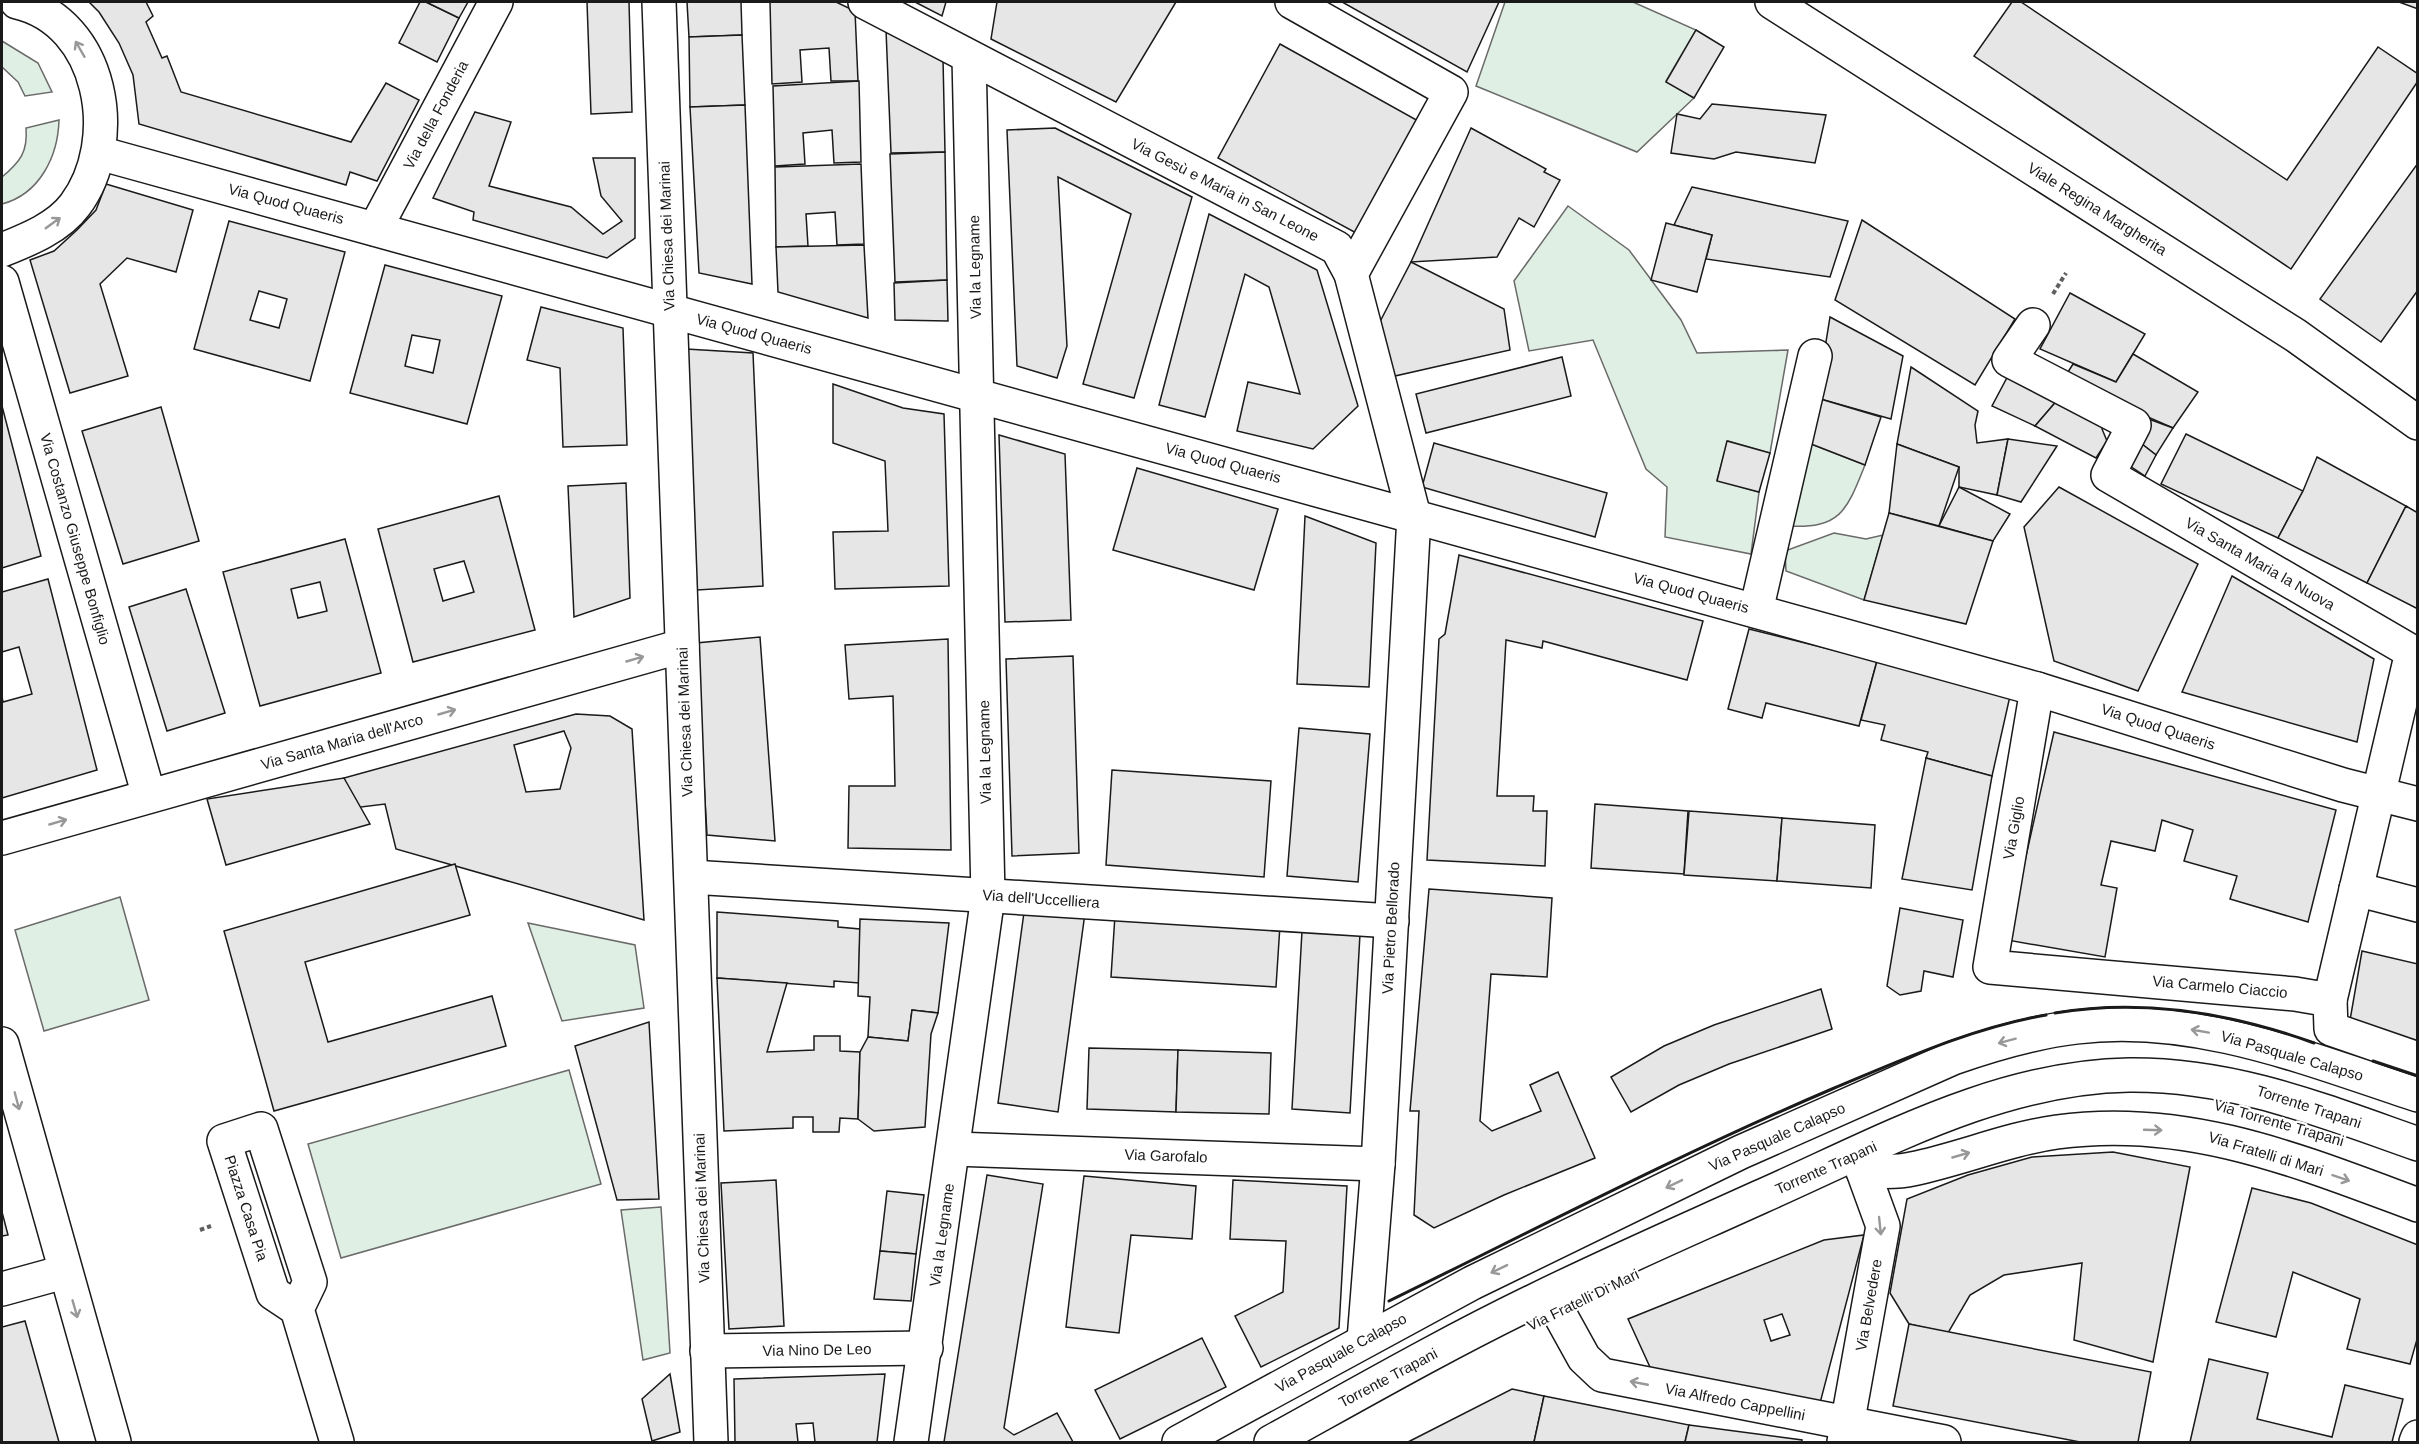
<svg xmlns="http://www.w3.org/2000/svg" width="2419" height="1444" viewBox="0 0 2419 1444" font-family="Arial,sans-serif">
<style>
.green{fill:#e0efe3;stroke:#6a6a6a;stroke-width:1.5}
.building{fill:#e6e6e6;stroke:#1a1a1a;stroke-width:1.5;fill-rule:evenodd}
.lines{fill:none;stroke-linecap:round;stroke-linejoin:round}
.minor-casing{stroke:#1a1a1a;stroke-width:36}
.major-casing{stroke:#1a1a1a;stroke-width:36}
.path{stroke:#5f5f5f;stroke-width:4;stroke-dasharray:4.5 3;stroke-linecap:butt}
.minor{stroke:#fff;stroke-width:33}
.major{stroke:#fff;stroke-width:33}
.wall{stroke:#1a1a1a;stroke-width:3}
.oneway{stroke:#989898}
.labels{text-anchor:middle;stroke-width:4.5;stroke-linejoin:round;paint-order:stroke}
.street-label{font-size:15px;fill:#1a1a1a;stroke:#fff}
</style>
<rect width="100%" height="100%" fill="#fff"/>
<g class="green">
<path d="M1505 2H1633L1696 30 1666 81 1694 98 1637 152 1476 86Z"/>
<path d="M2 41 38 63 52 92 25 96 18 82 2 67Z"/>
<path d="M59 120C58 156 40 194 2 204V177C20 162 28 152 26 128Z"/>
<path d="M1568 206 1629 250 1681 320 1697 353 1788 350 1770 453 1728 441 1717 480 1759 492 1751 554 1665 537 1667 487 1646 469 1593 340 1529 351 1514 281Z"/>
<path d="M1806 442 1865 465C1847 510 1841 529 1788 526Z"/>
<path d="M1834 533 1866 539 1883 535 1864 600 1786 571 1785 551Z"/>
<path d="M120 897 149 1000 44 1031 15 930Z"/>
<path d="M528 923 635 945 644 1008 562 1021Z"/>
<path d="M569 1070 601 1184 341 1258 308 1144Z"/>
<path d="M661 1207 670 1353 643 1360 621 1210Z"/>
</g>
<g class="building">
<path d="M89 2H146L153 16 146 22 162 58 167 56 181 92 351 142 386 83 419 100 377 181 350 172 346 185 139 124 133 75 119 43 99 12Z"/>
<path d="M420 2H426L459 18 437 62 399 43Z"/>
<path d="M426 2H468L459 18Z"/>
<path d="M587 2H629L632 112 591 114Z"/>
<path d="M687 2H741L742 35 689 37Z"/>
<path d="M770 2H836L855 11 858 81H831L829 48 800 50 802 82 772 84Z"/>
<path d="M915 2H946L942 16Z"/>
<path d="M997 2H1176L1116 102 991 39Z"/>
<path d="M1342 2H1499L1467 72Z"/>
<path d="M2012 2H2021L2287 180 2378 47 2418 74V81L2291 269 1974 56Z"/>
<path d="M2399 2H2418V9Z"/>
<path d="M886 30 943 59 945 152 891 153Z"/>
<path d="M1696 30 1724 47 1694 98 1666 82Z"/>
<path d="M742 35 745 105 690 107 689 37Z"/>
<path d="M1280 44 1429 127 1358 234 1218 158Z"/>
<path d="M859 81 861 162 834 163 832 130 803 133 805 164 775 166 773 86Z"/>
<path d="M1712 104 1826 115 1815 163 1736 152 1714 159 1671 153 1677 114 1700 119Z"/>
<path d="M745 105 752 284 699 273 690 107Z"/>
<path d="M475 112 511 122 489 186 571 207 603 234 622 221 601 196 593 158H635V238L607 258 473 220 474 212 433 198Z"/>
<path d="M1055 128 1192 197 1134 398 1083 384 1131 214 1058 177 1067 346 1057 378 1017 366 1007 130Z"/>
<path d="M1471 128 1546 169 1544 172 1560 180 1534 227 1519 218 1497 257 1411 262Z"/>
<path d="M945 152 947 280 895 282 890 154Z"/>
<path d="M2418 163V290L2381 342 2320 299Z"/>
<path d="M861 164 864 244 837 245 835 212 806 214 808 246 776 247 775 167Z"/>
<path d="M106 184 193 210 176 272 127 258 100 284 128 376 70 393 30 260 54 251 77 230 96 210Z"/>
<path d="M1692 187 1848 221 1830 277 1706 259 1712 235 1674 225Z"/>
<path d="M1209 214 1317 270 1358 406 1313 449 1237 431 1248 382 1300 394 1269 287 1245 274 1205 417 1159 405Z"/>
<path d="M1862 220 2015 319 1975 385 1835 300Z"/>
<path d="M229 221 345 252 310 381 194 349ZM259 291 287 299 279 328 250 320Z"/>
<path d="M1666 223 1712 235 1697 292 1651 280Z"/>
<path d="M864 245 868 318 778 292 776 247Z"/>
<path d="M1411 262 1504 309 1510 350 1386 378 1372 337Z"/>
<path d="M385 265 502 296 467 424 350 393ZM412 335 440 340 433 373 405 366Z"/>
<path d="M947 280 948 321 895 320 894 283Z"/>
<path d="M2070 293 2145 334 2116 382 2040 349Z"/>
<path d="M541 307 623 328 627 445 563 447 560 368 527 360Z"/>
<path d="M1830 317 1903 356 1891 419 1817 398Z"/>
<path d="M686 349 753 353 763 586 697 590Z"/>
<path d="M2133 354 2198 392 2173 428 2063 380 2073 364 2116 382Z"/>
<path d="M1562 357 1571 396 1426 433 1416 394Z"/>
<path d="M1911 367 1978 411 1975 425 1977 443 2008 439 1997 495 1959 487V467L1897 444Z"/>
<path d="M2010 372 2060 397 2035 426 1992 406Z"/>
<path d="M833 384 903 408 944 414 949 586 835 589 833 532 888 531 885 461 833 443Z"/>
<path d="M2060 397 2108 422 2102 429 2107 441 2096 458 2035 426Z"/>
<path d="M1817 398 1881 417 1865 465 1806 442Z"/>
<path d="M2 406 41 556 2 568Z"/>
<path d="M161 407 199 541 123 564 82 431Z"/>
<path d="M2146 418 2173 428 2156 455 2133 437Z"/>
<path d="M2186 434 2303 491 2278 538 2161 484Z"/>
<path d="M999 435 1065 454 1071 620 1005 622Z"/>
<path d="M2133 437 2156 455 2145 476 2121 460Z"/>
<path d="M2008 439 2057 446 2021 502 1997 495Z"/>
<path d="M1727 441 1770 453 1759 492 1717 481Z"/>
<path d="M1434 443 1607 493 1595 537 1422 487Z"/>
<path d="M1897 444 1959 467 1939 526 1889 513Z"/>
<path d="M2317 457 2406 506 2367 583 2278 538 2303 491Z"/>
<path d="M1137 468 1278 509 1254 590 1113 550Z"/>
<path d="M626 483 630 598 574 617 568 486Z"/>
<path d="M1959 487 2010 514 1993 541 1939 526Z"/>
<path d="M2059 487 2198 564 2138 691 2054 661 2024 527Z"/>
<path d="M499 496 535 630 413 662 378 529ZM464 561 474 592 443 601 434 569Z"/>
<path d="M2406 506 2418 513V609L2367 583Z"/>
<path d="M1889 513 1993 541 1966 624 1864 600Z"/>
<path d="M1305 516 1376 543 1369 687 1297 684Z"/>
<path d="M345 539 381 673 260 706 223 572ZM320 582 327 611 298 618 291 589Z"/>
<path d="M1459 555 1703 621 1687 680 1543 641 1542 648 1506 640 1497 796H1534L1533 811H1547L1545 866 1427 860 1439 639 1445 634Z"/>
<path d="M2232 576 2374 659 2357 742 2182 692Z"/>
<path d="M48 579 97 770 2 798V697L3 702 32 694 19 647 2 652V592Z"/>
<path d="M186 589 225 713 167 731 129 607Z"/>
<path d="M1749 629 1877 661 1859 726 1766 703 1762 718 1728 709Z"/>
<path d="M760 637 775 841 707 835 696 643Z"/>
<path d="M948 639 951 850 848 848 849 786H895L893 696 849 699 845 645Z"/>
<path d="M1073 656 1079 853 1012 856 1006 659Z"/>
<path d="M1877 661 2010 696 1992 776 1926 758 1928 752 1881 740 1885 725 1861 720Z"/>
<path d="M576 714 610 716 632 729 644 920 396 849 385 804 353 808 344 778ZM564 731 571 748 560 789 526 792 514 745Z"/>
<path d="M1299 728 1370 734 1358 882 1287 876Z"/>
<path d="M2054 732 2336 810 2308 922 2230 899 2237 876 2184 861 2193 830 2162 820 2155 851 2111 841 2101 885 2117 888 2105 957 2007 940Z"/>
<path d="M1926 758 1992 776 1972 890 1902 879Z"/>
<path d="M1112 770 1271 781 1264 877 1106 865Z"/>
<path d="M344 778 370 824 226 865 207 799Z"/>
<path d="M1595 804 1688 811 1684 874 1591 868Z"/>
<path d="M1689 811 1782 818 1777 881 1684 875Z"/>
<path d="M1782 818 1875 825 1871 888 1777 881Z"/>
<path d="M455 864 470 915 305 962 328 1042 492 996 506 1046 274 1111 224 931Z"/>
<path d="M1429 889 1552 898 1547 977 1491 974 1480 1121 1492 1131 1541 1111 1530 1085 1558 1072 1595 1158 1504 1195 1434 1228 1414 1215 1419 1111H1410Z"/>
<path d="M1025 905 1085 913 1058 1112 998 1103Z"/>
<path d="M1900 908 1963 920 1953 977 1924 971 1921 991 1900 995 1887 986Z"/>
<path d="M717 912 838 921V927L860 929 859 983 834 981V987L717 978Z"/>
<path d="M1115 915 1280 925 1276 987 1111 977Z"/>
<path d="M860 919 949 923 938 1013 912 1010 908 1041 868 1037 870 997 858 996Z"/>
<path d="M1302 931 1360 934 1350 1113 1292 1109Z"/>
<path d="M2362 951 2418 964V1049L2349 1026Z"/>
<path d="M717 978 787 983 767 1052 814 1050V1036H840V1051L860 1052 858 1119 840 1118 839 1132H813V1117H793V1128L724 1131Z"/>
<path d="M1821 989 1832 1029 1729 1064 1679 1085 1631 1112 1611 1077 1664 1046 1714 1025Z"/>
<path d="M912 1010 938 1013 931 1034 925 1127 874 1131 858 1119 860 1052 868 1037 908 1041Z"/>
<path d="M649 1022 659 1199 617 1200 575 1046Z"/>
<path d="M1089 1048 1178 1050 1176 1112 1087 1109Z"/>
<path d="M1178 1050 1271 1053 1269 1114 1176 1112Z"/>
<path d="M2113 1152 2190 1167 2153 1362 2074 1340 2082 1263 2004 1275 1970 1295 1948 1333 1909 1324 1890 1293 1907 1199 1968 1175 2032 1157Z"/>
<path d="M987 1175 1043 1184 1004 1428 1014 1435 1057 1413 1073 1442H944Z"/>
<path d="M1084 1176 1196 1186 1192 1239 1131 1235 1119 1333 1066 1327Z"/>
<path d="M776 1180 784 1326 729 1329 721 1183Z"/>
<path d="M1233 1180 1347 1186 1339 1328 1261 1367 1235 1316 1283 1292 1286 1241 1230 1239Z"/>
<path d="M2252 1188 2311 1203 2418 1245V1336L2410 1364 2347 1349 2360 1299 2293 1272 2276 1337 2216 1322Z"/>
<path d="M887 1191 924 1195 916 1254 880 1251Z"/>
<path d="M2 1212 8 1235 2 1236Z"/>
<path d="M1864 1235 1819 1407 1655 1378 1628 1319 1824 1240ZM1782 1314 1790 1335 1771 1341 1764 1320Z"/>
<path d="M880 1251 916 1254 911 1301 874 1299Z"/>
<path d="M25 1321 59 1442H2V1327Z"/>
<path d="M1909 1324 2151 1372 2138 1442H2080L1893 1406Z"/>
<path d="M1202 1338 1226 1387 1120 1439 1095 1390Z"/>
<path d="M2209 1359 2268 1373 2257 1419 2332 1437 2345 1385 2403 1399 2392 1442H2190Z"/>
<path d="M670 1374 680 1432 652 1441 642 1399Z"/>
<path d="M885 1374 877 1442H815L813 1423 796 1424 798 1442H735L734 1379Z"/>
<path d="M1512 1389 1544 1396 1534 1442H1408Z"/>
<path d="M1544 1396 1689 1425 1685 1442H1534Z"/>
<path d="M1689 1425 1802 1440V1442H1685Z"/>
</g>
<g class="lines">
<defs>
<g id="minor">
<path d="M659 2 711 1442"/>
<path d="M865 2 1337 248 1351 274 1414 516 1378 1164 1364 1340"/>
<path d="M1292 2 1451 92 1351 274"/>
<path d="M99 153 2037 689 2343 785 2418 804"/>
<path d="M375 229 496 2"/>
<path d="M2 250C27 240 58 228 75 205 123 141 103 22 17 2"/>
<path d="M2 282 149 796"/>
<path d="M2033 325 2009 360 2134 425 2108 475 2412 652 2330 1000"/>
<path d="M1756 611 1815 356"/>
<path d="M2037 689 1990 967 2295 994 2330 1000 2331 1029 2418 1059"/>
<path d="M2 838 682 646"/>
<path d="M691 877 1392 921"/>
<path d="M2356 889 2418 905"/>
<path d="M2 1044 114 1442"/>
<path d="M954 1149 1378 1164"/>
<path d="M1863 1171C1878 1171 1897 1173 1912 1169 1961 1159 2007 1139 2057 1132 2187 1114 2299 1161 2418 1205"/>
<path d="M2 1289 64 1272"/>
<path d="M297 1309 310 1282 261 1129 224 1141 273 1293 297 1309 337 1442"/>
<path d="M1558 1311 1584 1358 1602 1375 1944 1442"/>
<path d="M707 1351 926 1348"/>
<path d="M911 1442 988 896 969 57"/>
<path d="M1179 1442 1472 1283 1741 1152 1953 1058C1993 1044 2034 1032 2076 1027 2194 1012 2308 1059 2418 1095"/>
<path d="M1271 1442C1358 1394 1445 1344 1534 1301 1609 1264 1685 1231 1760 1197 1878 1145 1997 1077 2129 1075 2233 1074 2321 1110 2418 1144"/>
<path d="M1844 1442 1883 1226 1863 1171"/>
<path d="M2416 1442 2418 1437"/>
</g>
<path id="major" d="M1772 2 2295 335 2418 423"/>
</defs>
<use href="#minor" class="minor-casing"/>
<use href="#major" class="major-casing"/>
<g class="path">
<path d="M2053 294 2066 273"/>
<path d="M200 1230 211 1226"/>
</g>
<use href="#minor" class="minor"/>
<use href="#major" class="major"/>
<g class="wall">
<path d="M2055 1013C2144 998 2231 1013 2314 1043"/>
<path d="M2373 1061 2418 1076"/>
<path d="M1389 1301C1536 1229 1682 1153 1832 1089 1902 1060 1971 1028 2046 1015"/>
</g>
</g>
<defs><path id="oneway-shaft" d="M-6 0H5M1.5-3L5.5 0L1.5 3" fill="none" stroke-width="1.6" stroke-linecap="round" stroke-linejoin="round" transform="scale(1.5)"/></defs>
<g class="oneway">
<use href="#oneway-shaft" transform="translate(80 49) rotate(-120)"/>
<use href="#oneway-shaft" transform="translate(53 223) rotate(-36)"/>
<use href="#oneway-shaft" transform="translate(635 659) rotate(-16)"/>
<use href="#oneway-shaft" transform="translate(447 712) rotate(-16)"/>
<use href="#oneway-shaft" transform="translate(58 822) rotate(-16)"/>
<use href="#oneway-shaft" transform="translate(2200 1031) rotate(-170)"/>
<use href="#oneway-shaft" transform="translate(2007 1041) rotate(165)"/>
<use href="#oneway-shaft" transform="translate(17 1101) rotate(75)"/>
<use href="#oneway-shaft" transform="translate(2153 1130) rotate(2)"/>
<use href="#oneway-shaft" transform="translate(1961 1155) rotate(-16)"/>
<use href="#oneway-shaft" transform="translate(2341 1178) rotate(19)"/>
<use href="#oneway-shaft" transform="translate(1674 1184) rotate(154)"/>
<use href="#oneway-shaft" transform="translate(1880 1226) rotate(84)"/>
<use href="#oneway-shaft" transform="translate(1499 1269) rotate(154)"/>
<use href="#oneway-shaft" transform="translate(75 1309) rotate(74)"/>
<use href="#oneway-shaft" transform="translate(1639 1383) rotate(-169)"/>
</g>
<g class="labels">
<g class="street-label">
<text transform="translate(436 115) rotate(-62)" y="5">Via della Fonderia</text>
<text transform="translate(1225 190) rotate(27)" y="5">Via Gesù e Maria in San Leone</text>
<text transform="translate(286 204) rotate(15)" y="5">Via Quod Quaeris</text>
<text transform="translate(2097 209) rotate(32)" y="5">Viale Regina Margherita</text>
<text transform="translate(667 236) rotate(-92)" y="5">Via Chiesa dei Marinai</text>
<text transform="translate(975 267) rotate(-91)" y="5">Via la Legname</text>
<text transform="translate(754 334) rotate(15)" y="5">Via Quod Quaeris</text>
<text transform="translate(1223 463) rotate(15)" y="5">Via Quod Quaeris</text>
<text transform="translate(75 539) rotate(74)" y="5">Via Costanzo Giuseppe Bonfiglio</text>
<text transform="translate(2260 564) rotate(30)" y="5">Via Santa Maria la Nuova</text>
<text transform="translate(1691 593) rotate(15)" y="5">Via Quod Quaeris</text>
<text transform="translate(685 722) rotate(-92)" y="5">Via Chiesa dei Marinai</text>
<text transform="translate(2158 727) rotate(18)" y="5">Via Quod Quaeris</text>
<text transform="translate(342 742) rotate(-16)" y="5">Via Santa Maria dell'Arco</text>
<text transform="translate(985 752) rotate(-91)" y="5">Via la Legname</text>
<text transform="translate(2014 828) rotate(-80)" y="5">Via Giglio</text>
<text transform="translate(1041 899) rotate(4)" y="5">Via dell'Uccelliera</text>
<text transform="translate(1391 928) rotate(-87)" y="5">Via Pietro Bellorado</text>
<text transform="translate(2220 987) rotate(5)" y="5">Via Carmelo Ciaccio</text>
<text transform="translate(2292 1056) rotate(16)" y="5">Via Pasquale Calapso</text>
<text transform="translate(2309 1107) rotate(18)" y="5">Torrente Trapani</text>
<text transform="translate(2279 1123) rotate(16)" y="5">Via Torrente Trapani</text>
<text transform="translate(1777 1137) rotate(-24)" y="5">Via Pasquale Calapso</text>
<text transform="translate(2266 1154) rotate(17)" y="5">Via Fratelli di Mari</text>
<text transform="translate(1166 1156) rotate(2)" y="5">Via Garofalo</text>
<text transform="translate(1826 1168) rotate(-24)" y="5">Torrente Trapani</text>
<text transform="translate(246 1208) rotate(72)" y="5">Piazza Casa Pia</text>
<text transform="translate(702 1208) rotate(-92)" y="5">Via Chiesa dei Marinai</text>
<text transform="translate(942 1235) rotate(-82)" y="5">Via la Legname</text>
<text transform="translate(1583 1300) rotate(-26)" y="5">Via Fratelli Di Mari</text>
<text transform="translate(1869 1305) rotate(-80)" y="5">Via Belvedere</text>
<text transform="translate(817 1350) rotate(-1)" y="5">Via Nino De Leo</text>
<text transform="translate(1341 1353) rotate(-29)" y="5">Via Pasquale Calapso</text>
<text transform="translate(1388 1378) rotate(-28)" y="5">Torrente Trapani</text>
<text transform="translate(1735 1402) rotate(11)" y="5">Via Alfredo Cappellini</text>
</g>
</g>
<rect width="2419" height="1444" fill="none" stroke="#1a1a1a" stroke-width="6"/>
</svg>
